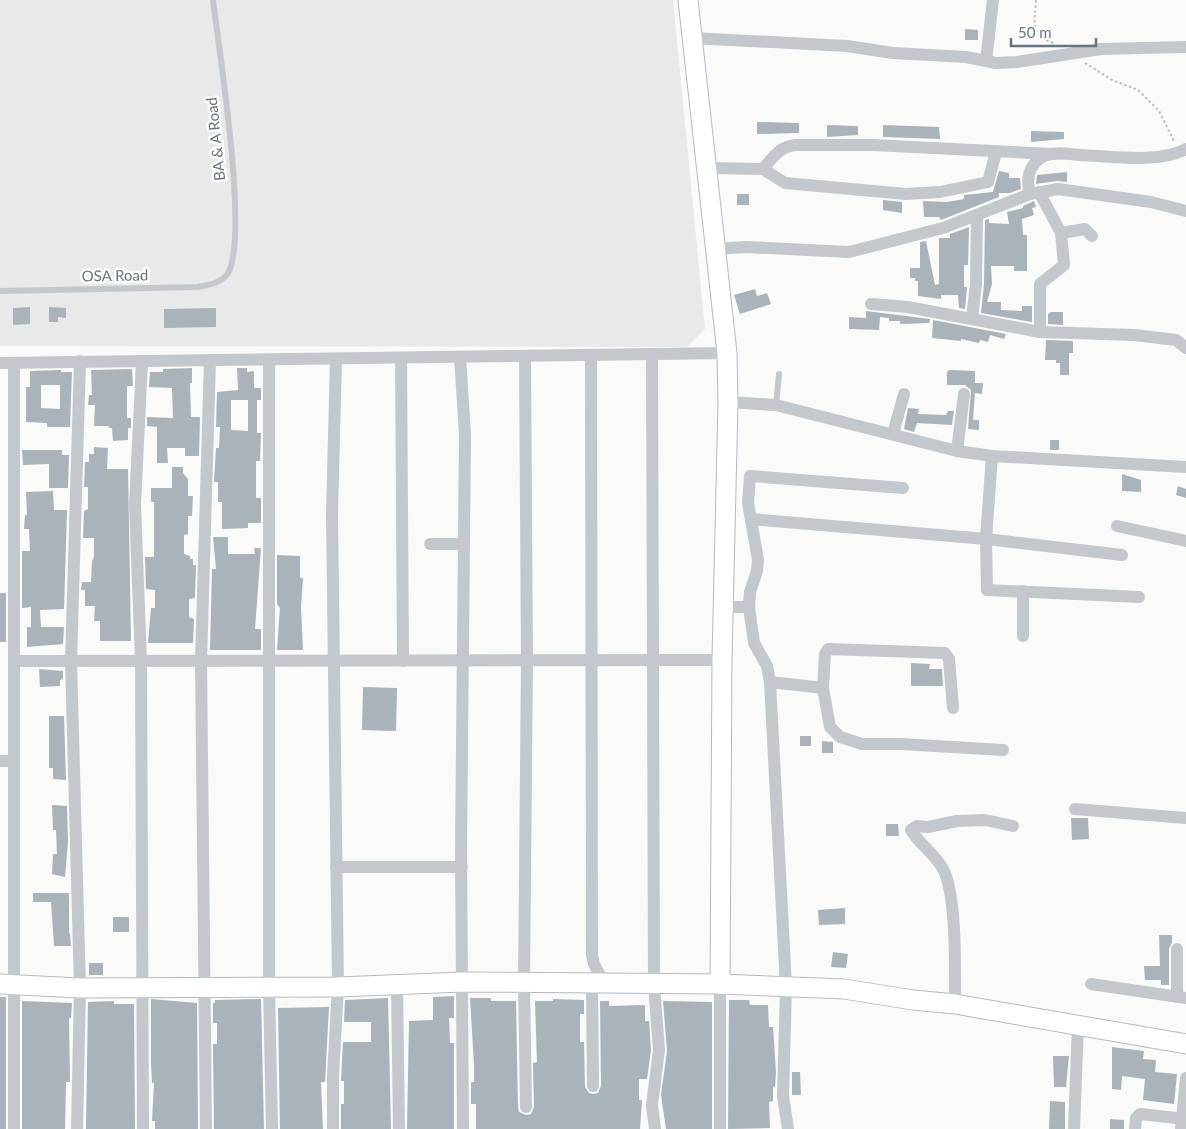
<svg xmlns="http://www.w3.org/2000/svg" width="1186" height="1129" viewBox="0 0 1186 1129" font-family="Lato,sans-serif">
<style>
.built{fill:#e8e9e9}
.building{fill:#aab3b9;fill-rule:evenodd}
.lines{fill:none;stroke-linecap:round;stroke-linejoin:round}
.secondary-casing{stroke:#b3babf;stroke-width:21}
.path{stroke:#bbbfc2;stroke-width:2;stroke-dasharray:2.5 2.5;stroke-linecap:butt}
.lane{stroke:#c3c8cc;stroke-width:6}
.street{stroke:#c3c8cc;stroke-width:12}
.secondary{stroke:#fff;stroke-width:19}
.labels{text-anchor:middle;stroke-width:5;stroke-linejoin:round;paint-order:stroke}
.street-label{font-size:15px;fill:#657683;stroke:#fff}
</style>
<rect width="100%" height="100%" fill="#fafaf8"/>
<path class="built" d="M0 0H673L705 329 687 347 0 346Z"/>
<g class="building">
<path d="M965 29 978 30V40H965Z"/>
<path d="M757 122 799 123V133L757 134Z"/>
<path d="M827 125 858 126V135L827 137Z"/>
<path d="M883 125 939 127 940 139 883 137Z"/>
<path d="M1031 131 1064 132V139L1031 142Z"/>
<path d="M999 171 1009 173V178H1020L1021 189 1010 193H999V197L941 220 939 217H924L923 201 947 202 964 199V195L993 192Z"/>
<path d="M1067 172V182L1057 181 1036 184 1037 175Z"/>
<rect x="737" y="194" width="12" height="11"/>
<path d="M883 200 902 202V213L883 210Z"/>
<path d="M1034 201 1036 207 1032 208 1034 215 1022 219 1023 235H1027V271H1014V266H991L992 284 987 302H1001V310L1022 311V306H1032V322L981 313 984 284 985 220 989 219V223L1009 224 1007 212 1023 208V206Z"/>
<path d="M969 227 968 265H964V287H967L965 309 959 308 958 295H941V299L918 296V281H915V278H910V268H920V242L926 241 935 285 939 284V238H950V234Z"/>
<path d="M755 289 757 296 767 293 771 304 740 314 734 295Z"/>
<path d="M30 307V324L13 325V308Z"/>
<path d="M49 307 66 308V318L58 317V322H49Z"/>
<path d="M216 308V327L164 328V309Z"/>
<path d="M866 311 930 319 929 323 900 324V321H889V318L880 317 879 330 849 329V317L866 318Z"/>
<path d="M1051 312H1063V325L1048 324V314Z"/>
<path d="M933 320 1006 334 1004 339 990 335 988 342 980 340 979 343 961 339V341L932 338Z"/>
<path d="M1046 340 1073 341V353H1069V375H1060V363H1056V360H1045Z"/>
<path d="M192 368V383H190L191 417H200L199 456H185V448H167L168 463H157V427L147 426V417L173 418 172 388 149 387 150 372H163V369Z"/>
<path d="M237 368H247V372L254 371V388H261V400H257V433H261L260 461H256V498H261V523H248V528L222 529V502H218V482H214L216 448H219L220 427H216L217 392 238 390ZM231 400H248V431L231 430Z"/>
<path d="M132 369 133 386H127V418H131V428H128V440L113 441 112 428H109V426H94L95 405H88L89 395H92L91 370Z"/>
<path d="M61 370V372H72L70 427H47V423L26 422V387H30V371ZM41 385H60V409L41 408Z"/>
<path d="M949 370 975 371V383H983L982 394 975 393 973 420H979V430L968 429 971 390 965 385H947V372Z"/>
<path d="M908 408 919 409 918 414 946 415 948 411H954L952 425 917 423 914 432 904 429Z"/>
<rect x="1050" y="440" width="9" height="10"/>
<path d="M94 447 108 448 107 469H128L131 641H100V621H94L95 606H85V590H81L82 582H91L92 561 94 557V538H83L84 511 88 509V487H84L85 462H89V454H94Z"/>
<path d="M22 450H62V455H69L68 488H49V464L23 465Z"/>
<path d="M172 467H183V473L188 479V496H193L192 516H188V534L184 535V554L190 556V559H193V565H196L195 598 189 599V617L194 619 193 643H148L151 608H155V590L146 589 145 557H154V502H151V488H172Z"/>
<path d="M1122 474 1141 480V492L1122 491Z"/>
<path d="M1178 486 1186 489V498L1176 495Z"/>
<path d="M53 491 54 510H67L64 609 40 610 41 627H64L63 644 27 647V627H31V607L22 608V551H30L29 529H24L25 515H27L26 492Z"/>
<path d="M213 537H228V554H255L254 548H261L255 629H261V650H210L212 569H216Z"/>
<path d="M277 555 300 556V578H303L301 607 303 650H277L280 608 277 604Z"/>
<rect x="0" y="593" width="6" height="49"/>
<path d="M911 663 930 664 929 669H942L943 686H911Z"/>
<path d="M39 669 63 671V679L60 680V686L40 687Z"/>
<path d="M363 687 397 688 396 731 362 730Z"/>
<path d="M49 716H64L66 780 53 779V768H49Z"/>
<rect x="800" y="736" width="11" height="10"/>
<path d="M822 741 833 742V753H822Z"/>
<path d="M52 805 67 806 68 842 65 877 52 874 53 854H57L56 830H53Z"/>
<path d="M1071 818H1088L1089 839 1072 840Z"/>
<path d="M886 824H898L899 836H886Z"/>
<path d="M33 893H69V933H70L71 946H54L51 902H33Z"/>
<path d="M845 908V924L819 925 818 910Z"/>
<rect x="113" y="917" width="16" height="15"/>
<path d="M1159 935H1172V942L1169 949V985H1161V980H1145L1144 966H1160Z"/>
<path d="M833 952 848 954 846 968 831 967Z"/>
<rect x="89" y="963" width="14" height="12"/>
<path d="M454 996V1018H449L450 1043H454V1129H407L409 1021 433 1020V997Z"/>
<rect x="0" y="997" width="6" height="132"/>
<path d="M388 998 391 1129H341V1104H344V1081H341L343 1042H371V1022H344L345 1000Z"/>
<path d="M470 998H491V1001H516L518 1107 519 1112 526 1115 531 1114 534 1107 533 1063 537 1062 535 1001H553V999L584 1000V1014H580V1042H584L585 1087 589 1093 593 1094 598 1093 601 1086 600 1001H609V1006L645 1005V1021H649L651 1050 647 1079H639V1100H642L640 1129H476V1104H471V1082H474V1065Z"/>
<path d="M151 999 197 1003 198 1129H155V1121H152L154 1083H152L151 1063Z"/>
<path d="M261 999 264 1129H214L213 1044H217V1023H213V1003H215V1000Z"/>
<path d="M729 1000H749L750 1005H768L769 1027H773L774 1041 776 1073 775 1087H773V1101L769 1102 770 1128 728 1129Z"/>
<path d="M22 1001 72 1003 71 1018H69L70 1082H66L65 1129H22Z"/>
<path d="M114 1001V1004H134L135 1129H86L88 1002Z"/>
<path d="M663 1001 712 1002V1129H666L661 1095 667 1051Z"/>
<path d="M329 1007 325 1082H321L323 1129H280L278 1008Z"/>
<path d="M1112 1047 1144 1051 1143 1059 1156 1060 1155 1072 1177 1074 1174 1104 1143 1100 1145 1079 1122 1076 1121 1090 1112 1089Z"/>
<path d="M1053 1056H1069L1066 1087H1054Z"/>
<path d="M792 1072H800L801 1095H792Z"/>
<path d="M1050 1101 1065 1102V1129H1049Z"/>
<path d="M1110 1119 1124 1120V1129H1110Z"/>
</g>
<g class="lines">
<defs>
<g id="secondary">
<path d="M688 0 727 353 728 402 722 660 720 984"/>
<path d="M0 984 80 988 338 987 462 982 604 983 720 984 844 989 913 1000 955 1004 1186 1044"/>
</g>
</defs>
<use href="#secondary" class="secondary-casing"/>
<g class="path">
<path d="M1036 0C1035 22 1029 36 1054 43"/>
<path d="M1085 63 1112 80 1138 90 1159 111 1174 141"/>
</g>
<g class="lane">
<path d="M0 291 198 287C208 285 222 283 228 273 249 236 219 50 213 0"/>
<path d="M776 405 779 374"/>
</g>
<g class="street">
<path d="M692 38 847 46 893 53 966 57 996 63 1017 62 1101 49 1186 47"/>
<path d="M986 61 993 0"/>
<path d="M706 168 763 169C773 157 780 146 796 145H873L1053 154"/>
<path d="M763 169 785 183 906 194 940 192 988 182 996 152"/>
<path d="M1039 192 1061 233 1064 265 1040 284V332"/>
<path d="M1030 194C1026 180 1028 166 1042 157 1052 151 1069 154 1080 155 1110 156 1159 164 1186 149"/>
<path d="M1061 233 1085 229 1092 236"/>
<path d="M715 249 746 247 849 252 943 228 1030 194 1058 189 1151 202 1186 211"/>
<path d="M871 304 908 307 1040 332 1134 335 1176 340 1186 348"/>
<path d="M972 318 976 284 977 216"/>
<path d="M652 354 654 985 659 1050 652 1105 655 1129"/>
<path d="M591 355 592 955 594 964 604 983"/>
<path d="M525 356 527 661 524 983 526 1107"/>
<path d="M460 357 465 434 461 850 463 1129"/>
<path d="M401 358 403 661"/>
<path d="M269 360V986L272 1129"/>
<path d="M142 361 135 505 141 661 143 1129"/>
<path d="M0 363 727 353"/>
<path d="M14 363V1129"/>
<path d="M728 402 776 405 957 451 992 456 1186 467"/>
<path d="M893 434 904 394"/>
<path d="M957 451 964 394"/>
<path d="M992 456 986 539 987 590 1139 597"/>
<path d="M751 519 986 539 1122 555"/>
<path d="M1117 526 1186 541"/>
<path d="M430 544H463"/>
<path d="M1023 591V636"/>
<path d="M723 607H749"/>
<path d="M16 661 722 660"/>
<path d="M770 682 823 688 830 727 840 737 862 744H901L1003 750"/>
<path d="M823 688 825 654 828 649 945 653 949 659 953 708"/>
<path d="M0 761H14"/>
<path d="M1075 809 1186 818"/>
<path d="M336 867H462"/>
<path d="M1177 949V997"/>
<path d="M592 983 593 1086"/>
<path d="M1091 984 1186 998"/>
<path d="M397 985 399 1129"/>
<path d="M955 1004C955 972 957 895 943 869 935 854 919 844 911 830L917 826 928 827 957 821 985 820 1013 826"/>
<path d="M77 1129 80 988 71 661 80 361"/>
<path d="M206 1129 201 661 210 360"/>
<path d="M333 1129V1076L338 987 332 514 336 359"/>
<path d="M720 1129V984"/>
<path d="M788 1129 783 1096 786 987 770 682 767 666 754 643 749 607 750 592 757 571 758 560 748 503 750 476 903 488"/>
<path d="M1074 1129 1078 1025"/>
<path d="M1135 1129 1136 1118 1140 1114 1186 1119"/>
<path d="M1181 1129 1186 1078"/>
</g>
<use href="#secondary" class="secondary"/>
</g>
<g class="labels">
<g class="street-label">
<text transform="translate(216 139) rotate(-96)" y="5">BA &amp; A Road</text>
<text transform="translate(115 276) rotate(-1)" y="5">OSA Road</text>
</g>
</g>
<path d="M1011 38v8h85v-8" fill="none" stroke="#657683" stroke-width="2.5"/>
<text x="1018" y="38" font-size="15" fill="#657683" stroke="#ffffff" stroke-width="4" paint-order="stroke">50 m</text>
</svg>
